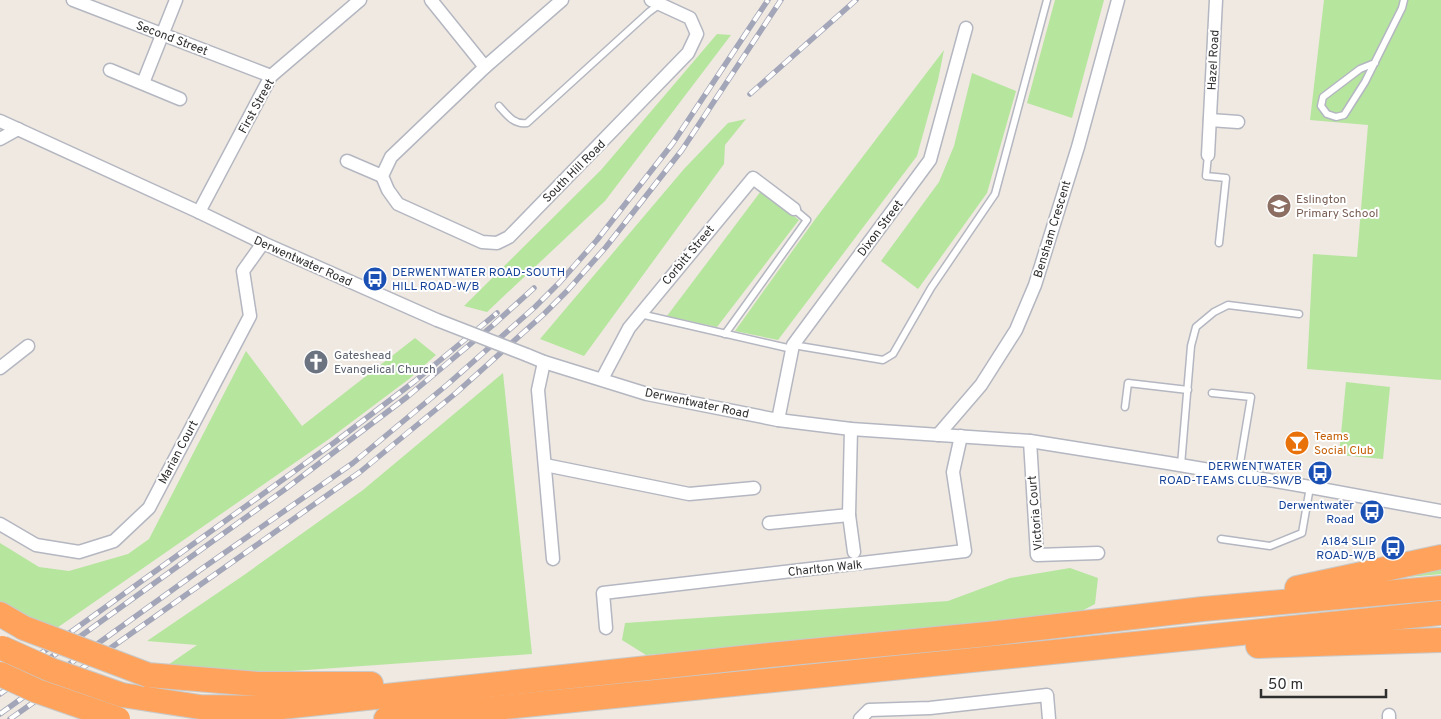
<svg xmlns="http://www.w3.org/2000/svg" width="1441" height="719" viewBox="0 0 1441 719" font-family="Overpass,sans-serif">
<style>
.green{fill:#b6e59e}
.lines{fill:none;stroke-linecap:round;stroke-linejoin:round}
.lane-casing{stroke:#b4b7c1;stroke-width:9}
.street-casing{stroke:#b4b7c1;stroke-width:15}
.highway-casing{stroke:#c9c9c9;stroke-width:26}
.lane{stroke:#fff;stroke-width:6}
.street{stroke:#fff;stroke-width:12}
.highway{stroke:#ffa35c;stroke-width:24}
.rail-casing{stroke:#a3a6b8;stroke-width:5.5}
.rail{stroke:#fff;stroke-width:4;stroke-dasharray:11;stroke-linecap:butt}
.street-bridge-casing{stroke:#b4b7c1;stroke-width:15;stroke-linecap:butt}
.highway-bridge-casing{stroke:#c9c9c9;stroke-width:26;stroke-linecap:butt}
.street-bridge{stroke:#fff;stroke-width:12}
.highway-bridge{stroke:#ffa35c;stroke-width:24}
.labels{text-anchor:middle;stroke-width:4;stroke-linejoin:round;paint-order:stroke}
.street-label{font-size:12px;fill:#2e2e2e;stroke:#fff}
.education-label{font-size:12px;fill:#785e54;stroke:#fff;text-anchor:start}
.transit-label{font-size:12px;fill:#164399;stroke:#fff;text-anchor:end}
.worship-label{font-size:12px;fill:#5b616d;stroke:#fff;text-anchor:start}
.food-label{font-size:12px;fill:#c56008;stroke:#fff;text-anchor:start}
</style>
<rect width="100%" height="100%" fill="#efe9e1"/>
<g class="green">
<path d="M1055 0H1104L1072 118 1027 103Z"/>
<path d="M1324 0H1441V380L1307 369 1313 254 1357 257 1368 125 1310 120Z"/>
<path d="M717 34 731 35 605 201 487 312 464 306 601 170Z"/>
<path d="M944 50 938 80 917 156 778 340 735 331 816 218Z"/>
<path d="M972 73 1016 91 987 193 918 289 881 261 939 182 954 146Z"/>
<path d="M746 119 725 145 724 164 584 356 540 339 684 169 728 123Z"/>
<path d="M761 191 799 220 717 327 667 316Z"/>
<path d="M415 338 436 355 409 379 329 439 54 630 0 602V543L39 567 69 571 128 554 149 539 246 351 302 426Z"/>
<path d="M503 373 532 654 249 674 168 665 197 645 147 641 244 575 363 490Z"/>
<path d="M1346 382 1390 387 1383 459 1339 455Z"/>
<path d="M1070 568 1098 578 1095 604 1074 615 890 636 646 655 622 640 625 623 948 601 1010 578Z"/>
<path d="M1441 569V574L1387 579Z"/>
</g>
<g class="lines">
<defs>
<g id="lane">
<path d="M1375 63 1360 69 1323 97 1321 106 1327 114 1336 117 1344 115 1365 82 1402 8 1404 0"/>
<path d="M499 106C507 115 514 125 527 123L649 12 660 4"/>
<path d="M1208 155 1206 176 1226 178 1219 243"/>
<path d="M640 314 792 349"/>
<path d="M725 334 807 220 794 209"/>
<path d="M793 345 883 360 893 354 931 288 995 194 1047 0"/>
<path d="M1212 393 1251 397 1238 475"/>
<path d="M1125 407 1128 383 1188 390"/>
<path d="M1181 465 1191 346 1196 327 1214 312 1228 305 1299 314"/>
<path d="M1221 539 1270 546 1302 533 1310 487"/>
</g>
<g id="street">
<path d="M73 0 271 76"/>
<path d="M431 0 485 67"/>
<path d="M562 0 485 67 391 157 382 176 388 190 398 204 482 242 497 243 509 237 688 53 697 34 690 18 651 0"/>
<path d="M110 70 180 99"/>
<path d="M143 83 176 0"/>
<path d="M1210 120 1238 122"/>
<path d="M0 121 199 212 263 243 437 320"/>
<path d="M0 139 18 129"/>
<path d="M1208 155 1216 0"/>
<path d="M347 161 382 176"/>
<path d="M199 212 271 76 360 0"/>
<path d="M527 355 544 362 647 394 778 420 851 429 1030 441 1168 463 1310 487 1441 511"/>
<path d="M544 362 538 390 553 559"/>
<path d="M0 368 28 346"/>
<path d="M602 379 629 328 753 178 794 209"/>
<path d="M778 420 793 345 930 160 966 28"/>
<path d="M851 429 849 515 854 552"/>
<path d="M938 435 981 385 1016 330 1035 285 1078 147 1118 0"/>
<path d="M1030 441 1037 555 1098 553"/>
<path d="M545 465 689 494 754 488"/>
<path d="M769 523 849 515"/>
<path d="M0 524 36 545 79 552 114 541 149 508 250 316 243 271 263 243"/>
<path d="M606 628 603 593 965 551 953 472 961 436"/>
<path d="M1389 715V719"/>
<path d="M860 719 869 710 930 708 1047 695 1049 719"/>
</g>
<g id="highway">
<path d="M1297 588 1441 557"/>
<path d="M0 614 24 628"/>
<path d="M1258 646 1441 640"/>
<path d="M148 675 258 684H371"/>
<path d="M122 695 200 707 273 708 770 655 988 634 1203 609 1441 588"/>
<path d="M386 719 1441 613"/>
</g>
</defs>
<use href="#lane" class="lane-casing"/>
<use href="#street" class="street-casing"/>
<use href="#highway" class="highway-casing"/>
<use href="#lane" class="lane"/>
<use href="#street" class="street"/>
<use href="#highway" class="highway"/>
<defs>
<g id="rail">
<path d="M750 94 856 0"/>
<path d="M0 683 335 442 415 381 497 313"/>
<path d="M0 694 284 490 407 397 492 326 534 288"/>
<path d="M0 714 200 570 353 463 448 384 535 307 560 282 597 240 673 143 768 0"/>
<path d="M10 719 360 472 456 393 544 314 568 290 606 247 682 150 781 0"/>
</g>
</defs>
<use href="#rail" class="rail-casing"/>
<use href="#rail" class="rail"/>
<defs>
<path id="street-bridge" d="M437 320 527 355"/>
<g id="highway-bridge">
<path d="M24 628 148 675"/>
<path d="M2 648 51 670 122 695"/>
<path d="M0 674 37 691 118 719"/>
</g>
</defs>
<use href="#street-bridge" class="street-bridge-casing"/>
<use href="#highway-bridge" class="highway-bridge-casing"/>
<use href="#street-bridge" class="street-bridge"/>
<use href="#highway-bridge" class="highway-bridge"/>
</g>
<defs>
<symbol id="school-disc" viewBox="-11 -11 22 22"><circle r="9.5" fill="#8d6e63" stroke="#fff"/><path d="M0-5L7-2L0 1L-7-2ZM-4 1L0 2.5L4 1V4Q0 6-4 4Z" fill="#fff"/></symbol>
<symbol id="bus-disc" viewBox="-11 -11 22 22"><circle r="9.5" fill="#1a4fb4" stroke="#fff"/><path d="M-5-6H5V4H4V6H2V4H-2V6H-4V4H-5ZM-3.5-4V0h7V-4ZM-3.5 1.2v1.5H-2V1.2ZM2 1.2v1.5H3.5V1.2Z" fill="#fff"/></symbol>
<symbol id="church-disc" viewBox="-11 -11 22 22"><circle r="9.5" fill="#6b7280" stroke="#fff"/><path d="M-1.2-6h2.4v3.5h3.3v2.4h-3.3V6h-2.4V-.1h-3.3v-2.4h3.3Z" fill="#fff"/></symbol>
<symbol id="bar-disc" viewBox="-11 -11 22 22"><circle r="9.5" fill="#e8710a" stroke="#fff"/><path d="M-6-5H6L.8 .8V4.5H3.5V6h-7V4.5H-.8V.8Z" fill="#fff"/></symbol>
</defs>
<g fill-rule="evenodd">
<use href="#school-disc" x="1265" y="192" width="28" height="28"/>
<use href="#bus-disc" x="361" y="265" width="28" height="28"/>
<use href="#church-disc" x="302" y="348" width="28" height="28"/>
<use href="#bar-disc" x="1283" y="429" width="28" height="28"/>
<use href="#bus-disc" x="1306" y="459" width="28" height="28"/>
<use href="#bus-disc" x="1358" y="498" width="28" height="28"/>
<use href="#bus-disc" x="1379" y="534" width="28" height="28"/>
</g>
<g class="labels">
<g class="street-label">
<text transform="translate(172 38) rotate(21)" y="4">Second Street</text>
<text transform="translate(1213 60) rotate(-87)" y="4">Hazel Road</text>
<text transform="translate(256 106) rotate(-61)" y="4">First Street</text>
<text transform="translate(574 171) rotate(-45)" y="4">South Hill Road</text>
<text transform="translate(880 228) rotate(-53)" y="4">Dixon Street</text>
<text transform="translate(1052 229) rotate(-73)" y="4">Bensham Crescent</text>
<text transform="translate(688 255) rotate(-50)" y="4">Corbitt Street</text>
<text transform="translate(303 261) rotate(24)" y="4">Derwentwater Road</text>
<text transform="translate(697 403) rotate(12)" y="4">Derwentwater Road</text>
<text transform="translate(178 452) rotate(-62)" y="4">Marian Court</text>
<text transform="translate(1035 513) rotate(-95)" y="4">Victoria Court</text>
<text transform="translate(825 568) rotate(-6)" y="4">Charlton Walk</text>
</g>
<g class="education-label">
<text x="1296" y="203">Eslington<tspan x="1296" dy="14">Primary School</tspan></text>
</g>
<g class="transit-label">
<text x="392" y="276" text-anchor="start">DERWENTWATER ROAD-SOUTH<tspan x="392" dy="14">HILL ROAD-W/B</tspan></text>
<text x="1302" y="470">DERWENTWATER<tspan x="1302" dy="14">ROAD-TEAMS CLUB-SW/B</tspan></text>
<text x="1354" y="509">Derwentwater<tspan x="1354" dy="14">Road</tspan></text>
<text x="1376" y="545">A184 SLIP<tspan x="1376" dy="14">ROAD-W/B</tspan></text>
</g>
<g class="worship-label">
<text x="334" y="359">Gateshead<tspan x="334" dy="14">Evangelical Church</tspan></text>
</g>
<g class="food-label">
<text x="1314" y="440">Teams<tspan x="1314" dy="14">Social Club</tspan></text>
</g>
</g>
<path d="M1261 689v8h125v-8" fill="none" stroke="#2e2e2e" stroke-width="2.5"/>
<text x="1268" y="689" font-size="15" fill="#2e2e2e" stroke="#ffffff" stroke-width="4" paint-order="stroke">50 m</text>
</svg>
